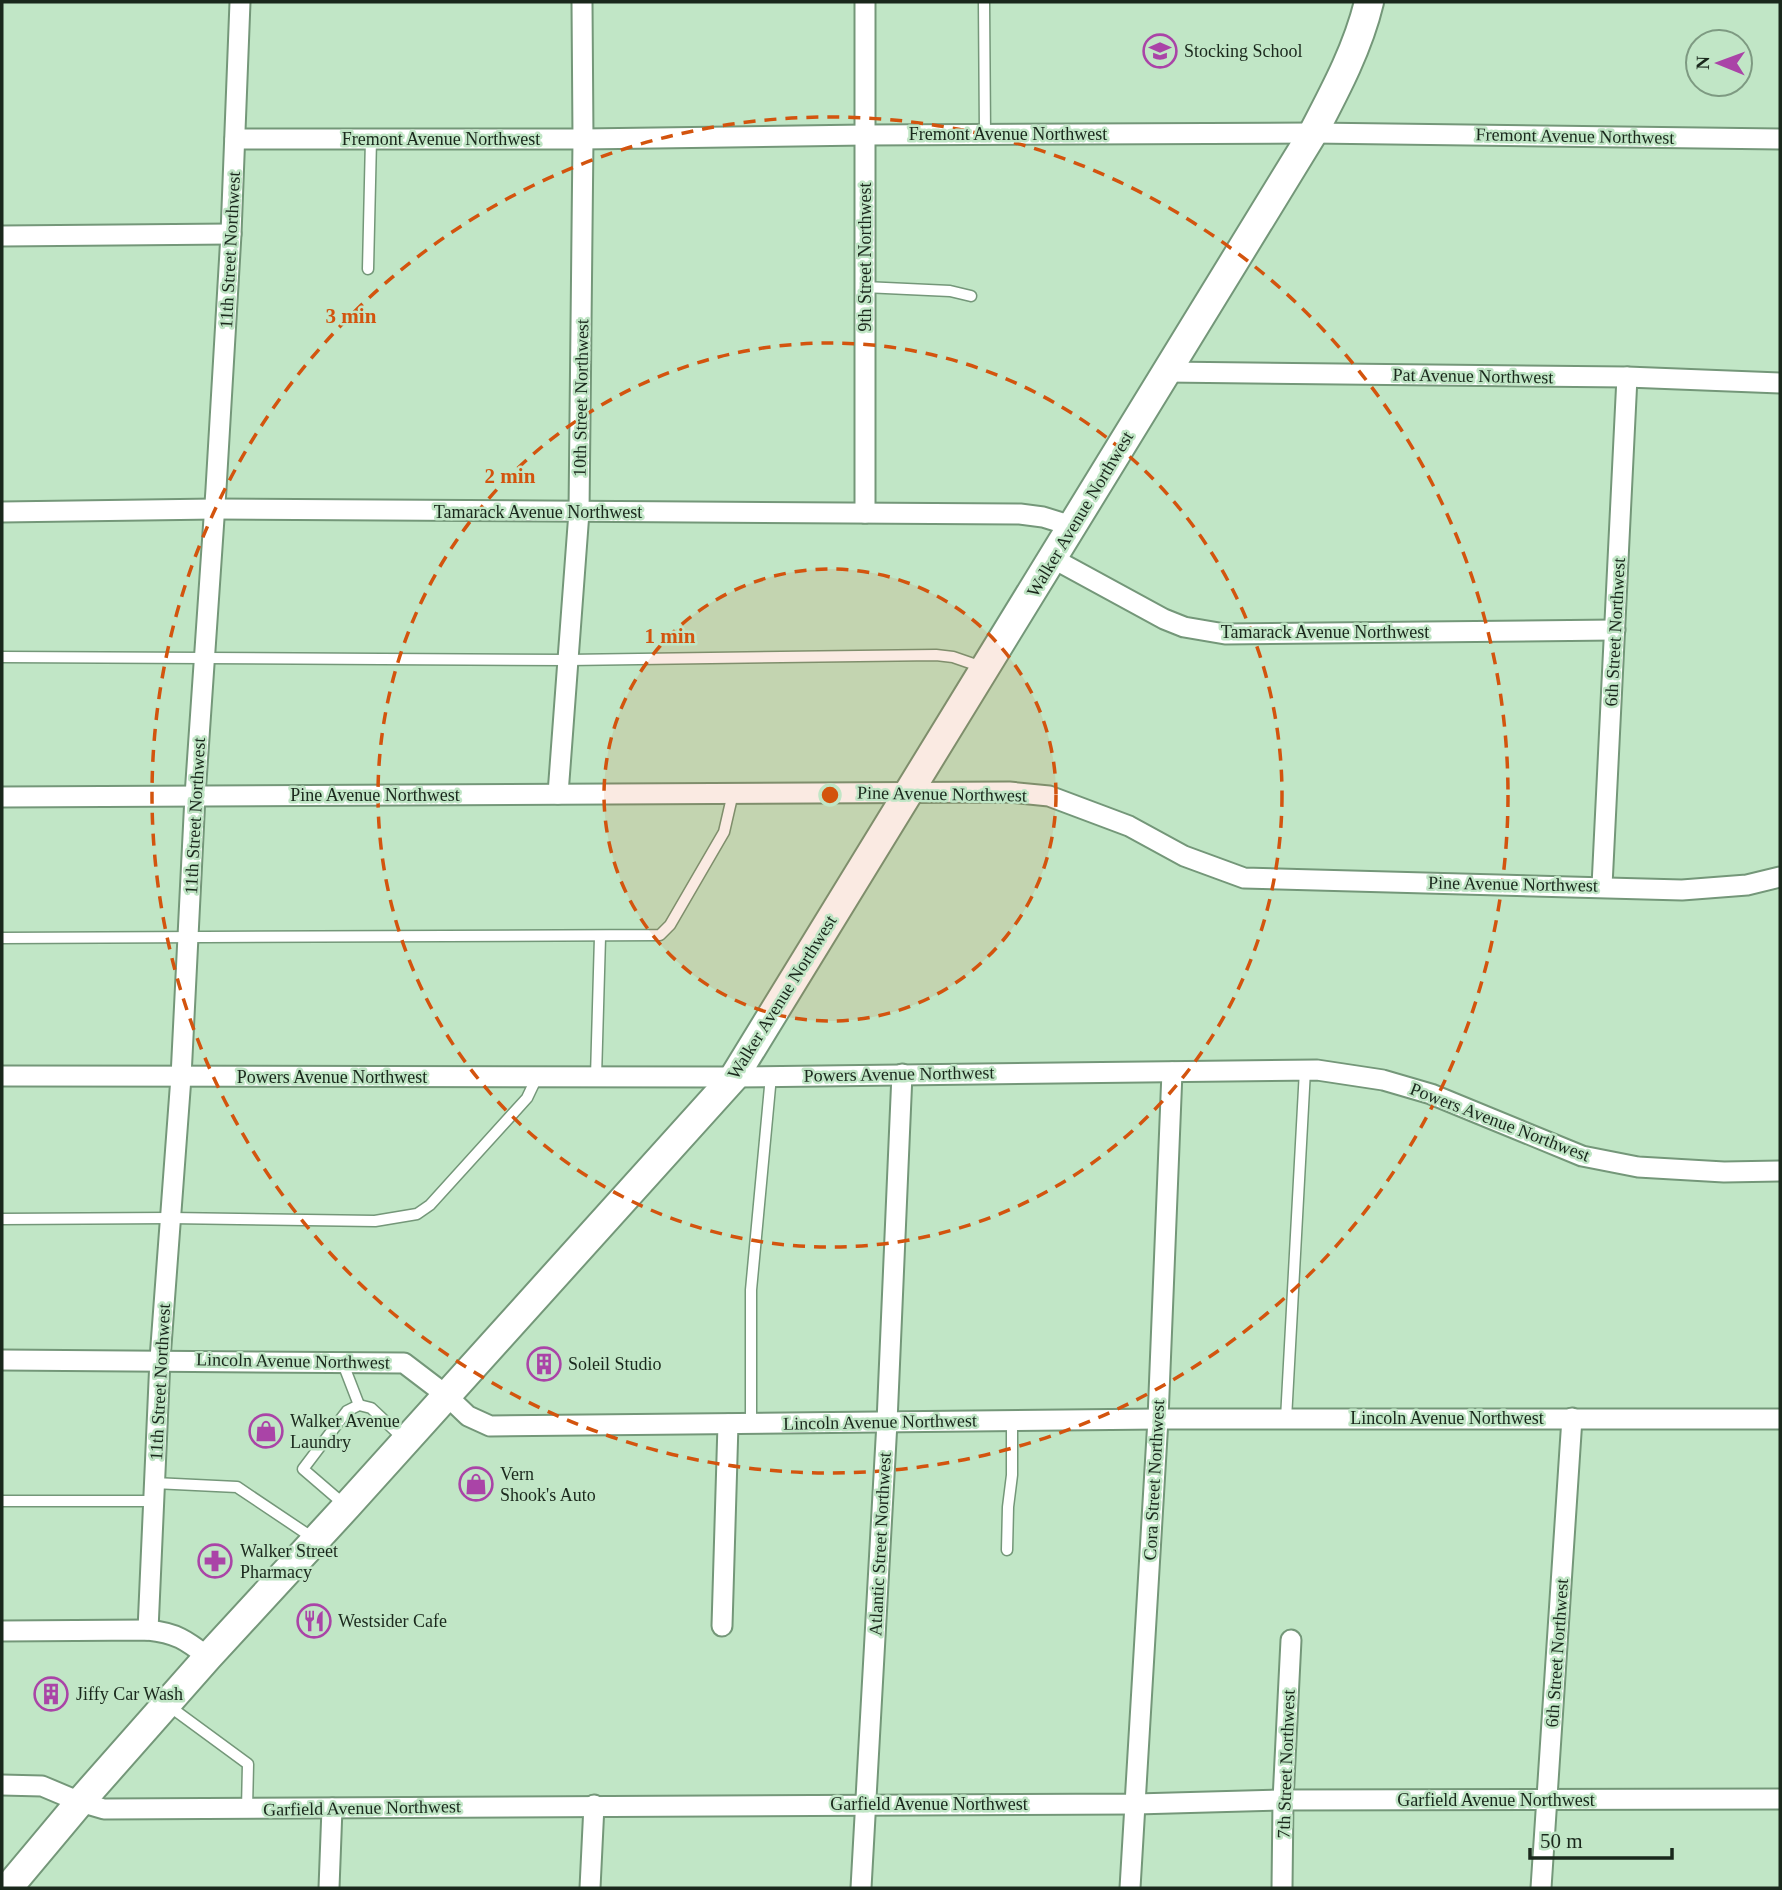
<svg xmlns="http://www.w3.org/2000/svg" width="1782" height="1890" viewBox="0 0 1782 1890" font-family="'Times New Roman',serif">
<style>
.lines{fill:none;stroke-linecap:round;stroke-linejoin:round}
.lane-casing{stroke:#749779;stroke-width:13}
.street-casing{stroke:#749779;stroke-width:23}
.secondary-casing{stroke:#749779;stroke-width:32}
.lane{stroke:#fff;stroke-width:10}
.street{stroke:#fff;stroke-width:19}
.secondary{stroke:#fff;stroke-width:28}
.ring{fill:none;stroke:#d3540e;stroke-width:3.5;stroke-dasharray:12 9}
.labels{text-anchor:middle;stroke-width:5;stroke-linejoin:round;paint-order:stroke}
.poi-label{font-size:18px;fill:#1a281c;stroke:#c1e6c6;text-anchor:start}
.street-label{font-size:18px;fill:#1a281c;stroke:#c1e6c6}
.centre{fill:#d3540e;stroke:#c1e6c6;stroke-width:3.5}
.ring-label{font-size:21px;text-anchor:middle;font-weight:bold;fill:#d3540e;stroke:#c1e6c6;stroke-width:5;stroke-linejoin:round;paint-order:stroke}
</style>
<rect width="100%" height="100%" fill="#c1e6c6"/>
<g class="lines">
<defs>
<g id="lane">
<path d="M984 2 985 134"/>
<path d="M368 269 371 139"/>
<path d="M864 287 950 291 971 296"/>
<path d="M2 657 568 660 936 655 953 657 982 667"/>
<path d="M2 938 660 935 670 925 724 832 733 793"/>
<path d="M596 1077 600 937"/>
<path d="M2 1219 170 1218 375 1221 417 1214 430 1205 527 1098 537 1077"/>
<path d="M342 1361 359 1405"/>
<path d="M1286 1419 1305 1070"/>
<path d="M751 1424V1290L771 1076"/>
<path d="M154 1483 237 1487 313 1538"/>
<path d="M2 1501H154"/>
<path d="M346 1506 303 1469 347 1411 359 1405 371 1408 405 1440"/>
<path d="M1007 1550 1008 1507 1012 1475V1421"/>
<path d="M169 1706 248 1764 247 1809"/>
</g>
<g id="street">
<path d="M235 139H583L865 135 1313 133 1780 139"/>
<path d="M2 236 231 234"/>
<path d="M1166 372 1627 377 1780 383"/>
<path d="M2 512 215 509 1020 514 1043 517 1072 526"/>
<path d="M865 513V2"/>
<path d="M1052 558 1164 619 1184 627 1225 634 1615 630"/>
<path d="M558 794 579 512 583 139 582 2"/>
<path d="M2 797 1009 792 1049 796 1129 826 1184 856 1244 878 1682 890 1747 885 1780 877"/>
<path d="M1602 886 1627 377"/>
<path d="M2 1076 734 1077 1317 1070 1383 1080 1431 1094 1582 1156 1638 1167 1724 1172 1780 1171"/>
<path d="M2 1360 404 1363 446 1395 468 1416 490 1426 1158 1419H1780"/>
<path d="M722 1626 728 1424"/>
<path d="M148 1630 160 1359 181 1077 195 796 216 489 231 234 240 2"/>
<path d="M2 1631 148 1630C176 1633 186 1640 208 1657"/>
<path d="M2 1785 42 1786 80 1802 104 1809 1136 1804 1283 1800 1780 1799"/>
<path d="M329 1888 332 1808"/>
<path d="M590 1888 594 1805"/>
<path d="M861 1888 887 1422 902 1074"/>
<path d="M1130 1888 1158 1419 1172 1072"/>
<path d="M1282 1888 1283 1800 1291 1640"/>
<path d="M1541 1888 1572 1418"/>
</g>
<path id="secondary" d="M8 1888 80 1802 208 1657 347 1506 734 1077 1313 133C1335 91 1358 48 1369 2"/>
</defs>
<use href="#lane" class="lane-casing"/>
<use href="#street" class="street-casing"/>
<use href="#secondary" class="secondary-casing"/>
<use href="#lane" class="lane"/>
<use href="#street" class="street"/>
<use href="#secondary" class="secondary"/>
</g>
<circle cx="830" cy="795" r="226" fill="#d3540e" fill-opacity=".12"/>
<g class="ring">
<circle cx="830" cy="795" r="226"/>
<circle cx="830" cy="795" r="452"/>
<circle cx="830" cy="795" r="678"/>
</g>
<defs>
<symbol id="school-ring" viewBox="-11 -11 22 22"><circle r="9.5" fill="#c1e6c6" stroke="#aa44a7" stroke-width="1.5"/><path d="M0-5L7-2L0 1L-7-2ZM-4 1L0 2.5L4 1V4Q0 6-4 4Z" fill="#aa44a7"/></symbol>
<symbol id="building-ring" viewBox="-11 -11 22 22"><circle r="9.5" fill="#c1e6c6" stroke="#aa44a7" stroke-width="1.5"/><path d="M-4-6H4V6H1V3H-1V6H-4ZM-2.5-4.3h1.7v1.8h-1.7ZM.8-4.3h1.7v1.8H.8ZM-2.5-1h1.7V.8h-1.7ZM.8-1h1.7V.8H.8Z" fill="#aa44a7"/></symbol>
<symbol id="shop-ring" viewBox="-11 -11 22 22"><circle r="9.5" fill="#c1e6c6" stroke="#aa44a7" stroke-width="1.5"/><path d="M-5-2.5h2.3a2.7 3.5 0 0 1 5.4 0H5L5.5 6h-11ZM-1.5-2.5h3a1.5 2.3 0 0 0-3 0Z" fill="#aa44a7"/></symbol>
<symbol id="pharmacy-ring" viewBox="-11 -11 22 22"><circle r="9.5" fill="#c1e6c6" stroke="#aa44a7" stroke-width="1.5"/><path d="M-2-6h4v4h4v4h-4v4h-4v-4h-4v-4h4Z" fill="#aa44a7"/></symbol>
<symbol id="restaurant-ring" viewBox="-11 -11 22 22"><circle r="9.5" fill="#c1e6c6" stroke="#aa44a7" stroke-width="1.5"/><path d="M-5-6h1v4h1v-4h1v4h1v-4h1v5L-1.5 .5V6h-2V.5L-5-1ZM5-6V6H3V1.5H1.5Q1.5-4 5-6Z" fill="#aa44a7"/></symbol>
</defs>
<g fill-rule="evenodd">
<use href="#school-ring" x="1141" y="32" width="38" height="38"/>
<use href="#building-ring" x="525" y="1345" width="38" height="38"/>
<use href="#shop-ring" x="247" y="1412" width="38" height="38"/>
<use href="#shop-ring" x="457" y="1465" width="38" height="38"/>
<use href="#pharmacy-ring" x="196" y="1542" width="38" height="38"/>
<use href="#restaurant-ring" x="295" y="1602" width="38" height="38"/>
<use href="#building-ring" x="32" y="1675" width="38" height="38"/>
</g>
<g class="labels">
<g class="poi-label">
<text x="1184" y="57">Stocking School</text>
<text x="568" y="1370">Soleil Studio</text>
<text x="290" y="1427">Walker Avenue<tspan x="290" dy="21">Laundry</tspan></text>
<text x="500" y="1480">Vern<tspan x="500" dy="21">Shook's Auto</tspan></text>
<text x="240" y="1557">Walker Street<tspan x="240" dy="21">Pharmacy</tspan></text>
<text x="338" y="1627">Westsider Cafe</text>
<text x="76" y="1700">Jiffy Car Wash</text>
</g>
<g class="street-label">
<text x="1008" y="140">Fremont Avenue Northwest</text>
<text transform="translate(1575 136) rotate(1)" y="6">Fremont Avenue Northwest</text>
<text x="441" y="145">Fremont Avenue Northwest</text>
<text transform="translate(230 250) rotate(-87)" y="6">11th Street Northwest</text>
<text transform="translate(865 257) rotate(-90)" y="6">9th Street Northwest</text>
<text transform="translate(1473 376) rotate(1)" y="6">Pat Avenue Northwest</text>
<text transform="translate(581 398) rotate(-89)" y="6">10th Street Northwest</text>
<text x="538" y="518">Tamarack Avenue Northwest</text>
<text transform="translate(1080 514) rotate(-59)" y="6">Walker Avenue Northwest</text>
<text x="1325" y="638">Tamarack Avenue Northwest</text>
<text transform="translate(1615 632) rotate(-87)" y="6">6th Street Northwest</text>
<text transform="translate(942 794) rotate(1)" y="6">Pine Avenue Northwest</text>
<text x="375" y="801">Pine Avenue Northwest</text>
<text transform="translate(195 816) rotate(-87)" y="6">11th Street Northwest</text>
<text transform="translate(1513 884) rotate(1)" y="6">Pine Avenue Northwest</text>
<text transform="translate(782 997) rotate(-58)" y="6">Walker Avenue Northwest</text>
<text transform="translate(899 1074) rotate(-1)" y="6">Powers Avenue Northwest</text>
<text x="332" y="1083">Powers Avenue Northwest</text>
<text transform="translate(1500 1122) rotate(21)" y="6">Powers Avenue Northwest</text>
<text transform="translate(293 1361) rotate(1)" y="6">Lincoln Avenue Northwest</text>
<text transform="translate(160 1382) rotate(-87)" y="6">11th Street Northwest</text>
<text x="1447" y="1424">Lincoln Avenue Northwest</text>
<text transform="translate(880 1422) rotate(-1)" y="6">Lincoln Avenue Northwest</text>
<text transform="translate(1154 1480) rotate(-87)" y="6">Cora Street Northwest</text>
<text transform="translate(880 1544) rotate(-87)" y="6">Atlantic Street Northwest</text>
<text transform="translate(1557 1653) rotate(-86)" y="6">6th Street Northwest</text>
<text transform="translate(1286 1764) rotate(-88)" y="6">7th Street Northwest</text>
<text x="1496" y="1806">Garfield Avenue Northwest</text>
<text x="929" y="1810">Garfield Avenue Northwest</text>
<text transform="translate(362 1808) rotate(-1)" y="6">Garfield Avenue Northwest</text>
</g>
</g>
<circle cx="830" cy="795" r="10" class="centre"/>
<g class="ring-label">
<text x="351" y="323">3 min</text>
<text x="510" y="483">2 min</text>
<text x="670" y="643">1 min</text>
</g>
<rect width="1782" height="1890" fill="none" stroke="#1a281c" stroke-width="7"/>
<g transform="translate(1719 63) rotate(271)"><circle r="33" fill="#c1e6c6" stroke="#7e9a82" stroke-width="2"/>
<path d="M0-5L12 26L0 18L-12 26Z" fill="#aa44a7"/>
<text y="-10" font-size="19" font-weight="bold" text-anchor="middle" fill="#1a281c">N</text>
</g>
<path d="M1530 1848v10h142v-10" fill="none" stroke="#1a281c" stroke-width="3.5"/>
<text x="1540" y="1848" font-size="21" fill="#1a281c" stroke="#c1e6c6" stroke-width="5" paint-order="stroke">50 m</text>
</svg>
